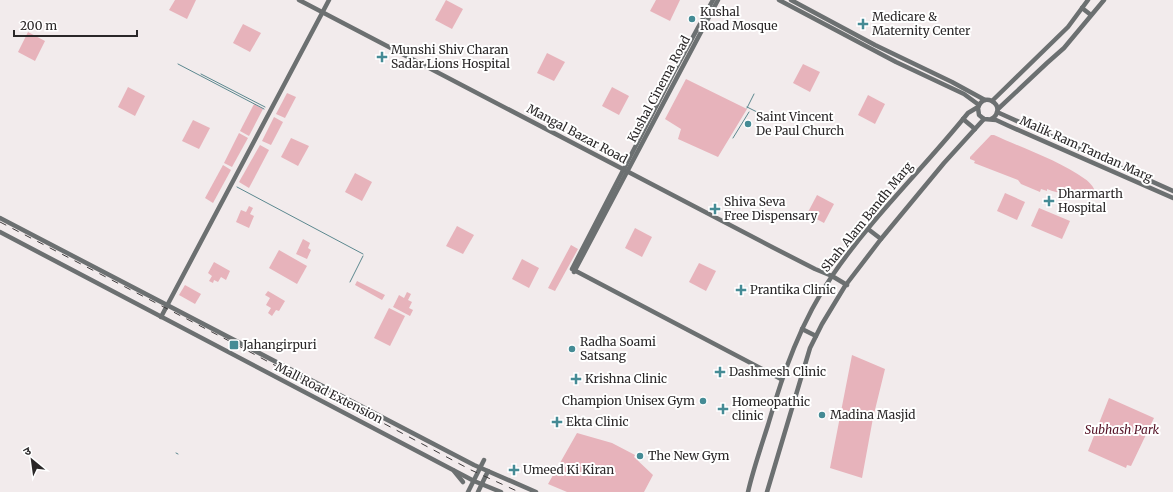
<svg xmlns="http://www.w3.org/2000/svg" width="1173" height="492" viewBox="0 0 1173 492" font-family="Merriweather,'Noto Sans Devanagari',serif">
<style>
.green{fill:#e7b3bb}
.lines{fill:none;stroke-linecap:round;stroke-linejoin:round}
.stream{stroke:#5c888f;stroke-width:1}
.secondary{stroke:#6c7071;stroke-width:4.5}
.rail{stroke:#3e3b3c;stroke-width:1;stroke-dasharray:7 7;stroke-linecap:butt}
.poi-dot{fill:#458b95;stroke:#fff;stroke-width:1.5}
.labels{text-anchor:middle;stroke-width:4;stroke-linejoin:round;paint-order:stroke}
.poi-label{font-size:12px;fill:#2a2728;stroke:#fff;text-anchor:start}
.street-label{font-size:12px;fill:#2a2728;stroke:#fff}
.park-label{font-size:12px;font-style:italic;fill:#551326;stroke:#fff}
</style>
<rect width="100%" height="100%" fill="#f2ebec"/>
<g class="green">
<path d="M175 0H196L187 19 169 10Z"/>
<path d="M446 0 463 9 452 29 435 20Z"/>
<path d="M656 0H680L670 21 650 11Z"/>
<path d="M243 24 261 33 250 52 233 43Z"/>
<path d="M28 32 45 41 35 61 18 52Z"/>
<path d="M547 53 565 62 554 81 537 73Z"/>
<path d="M803 64 820 72 810 92 793 83Z"/>
<path d="M686 79 747 109 718 157 678 139 681 129 665 119Z"/>
<path d="M128 87 145 96 135 116 118 107Z"/>
<path d="M612 87 629 96 619 115 602 106Z"/>
<path d="M287 93 296 97 285 118 276 114Z"/>
<path d="M868 95 885 104 875 124 858 115Z"/>
<path d="M254 104 263 109 249 136 240 131Z"/>
<path d="M274 117 283 122 271 145 262 141Z"/>
<path d="M193 120 210 128 199 149 182 141Z"/>
<path d="M239 133 248 138 232 167 224 163Z"/>
<path d="M991 135H994C1022 148 1060 161 1085 179 1090 182 1097 191 1096 196L1094 197 1087 195 1083 198C1071 194 1059 194 1047 189V191L1041 189 1040 192 1021 184 1018 180 974 163 975 161 970 159V157Z"/>
<path d="M291 138 309 146 298 166 281 157Z"/>
<path d="M260 145 269 150 249 188 239 182Z"/>
<path d="M223 165 231 170 213 203 205 198Z"/>
<path d="M355 173 372 182 362 201 345 192Z"/>
<path d="M1005 193 1025 202 1017 220 997 211Z"/>
<path d="M817 195 834 204 824 223 807 214Z"/>
<path d="M249 206 253 208 250 214 254 216 249 228 236 222 241 210 246 212Z"/>
<path d="M1039 208 1070 221 1062 239 1031 226Z"/>
<path d="M457 226 474 235 463 254 446 246Z"/>
<path d="M635 228 652 237 642 257 625 248Z"/>
<path d="M303 239 310 243 308 248 311 250 307 259 296 254Z"/>
<path d="M571 245 578 249 555 291 548 288Z"/>
<path d="M279 250 307 266 297 284 269 268Z"/>
<path d="M522 259 539 268 529 288 512 279Z"/>
<path d="M214 262 230 271 226 280 221 277 218 282 214 280 213 283 209 281 212 276 208 273Z"/>
<path d="M699 263 716 271 706 291 689 282Z"/>
<path d="M357 281 385 295 382 300 355 285Z"/>
<path d="M185 285 201 294 195 304 179 295Z"/>
<path d="M268 291 285 301 279 311 276 310 272 316 268 313 271 308 266 305 270 298 265 295Z"/>
<path d="M407 292 411 294 408 300 412 302 409 308 413 310 410 316 393 307 399 295 404 298Z"/>
<path d="M389 308 405 316 390 346 374 338Z"/>
<path d="M852 355 885 369 873 418 862 478 830 468Z"/>
<path d="M1109 398 1154 418 1131 466 1127 465 1126 468 1088 451Z"/>
<path d="M577 433 612 443 635 455 634 457 653 475 644 492H567L548 484Z"/>
</g>
<g class="lines">
<g class="stream">
<path d="M178 64 264 109"/>
<path d="M201 74 265 107"/>
<path d="M747 107 761 114"/>
<path d="M747 108 754 94"/>
<path d="M733 138 749 112"/>
<path d="M237 187 363 254"/>
<path d="M350 282 363 256"/>
<path d="M176 453 178 454"/>
</g>
<g class="secondary">
<path d="M299 0 772 247 815 269 832 276 847 285"/>
<path d="M713 0 675 70 572 269 781 379"/>
<path d="M779 0 896 62 964 94 979 105"/>
<path d="M791 0 875 45 952 82 985 100"/>
<path d="M1082 8 1091 15"/>
<path d="M992 101 1068 27 1088 0"/>
<path d="M998 109 1047 63 1064 48 1104 0"/>
<path d="M997 112 1173 191"/>
<path d="M963 119 975 129"/>
<path d="M991 119C999 115 1000 106 992 101 985 98 980 101 978 108L979 115 984 119 996 120 1009 126 1173 198"/>
<path d="M0 218 474 465 536 492"/>
<path d="M868 229 881 239"/>
<path d="M0 232 474 481 501 492"/>
<path d="M574 272 718 0"/>
<path d="M161 317 329 0"/>
<path d="M802 329 816 336"/>
<path d="M454 471 463 482"/>
<path d="M468 492 484 460"/>
<path d="M478 492 488 471"/>
<path d="M748 492C753 470 761 447 768 425 783 373 801 321 832 276 872 217 924 168 968 113L978 107"/>
<path d="M767 492 810 348 822 324 845 286 881 239 944 163 984 119"/>
</g>
<path class="rail" d="M0 222 235 344 471 470 519 492"/>
</g>
<g class="poi-dot">
<circle cx="692" cy="19" r="4"/>
<path d="M861 18h4v4h4v4h-4v4h-4v-4h-4v-4h4z"/>
<path d="M380 51h4v4h4v4h-4v4h-4v-4h-4v-4h4z"/>
<circle cx="748" cy="124" r="4"/>
<path d="M1047 195h4v4h4v4h-4v4h-4v-4h-4v-4h4z"/>
<path d="M713 203h4v4h4v4h-4v4h-4v-4h-4v-4h4z"/>
<path d="M739 284h4v4h4v4h-4v4h-4v-4h-4v-4h4z"/>
<rect x="229" y="340" width="10" height="10" rx="2"/>
<circle cx="572" cy="349" r="4"/>
<path d="M718 366h4v4h4v4h-4v4h-4v-4h-4v-4h4z"/>
<path d="M574 373h4v4h4v4h-4v4h-4v-4h-4v-4h4z"/>
<circle cx="703" cy="401" r="4"/>
<path d="M721 403h4v4h4v4h-4v4h-4v-4h-4v-4h4z"/>
<circle cx="822" cy="415" r="4"/>
<path d="M555 416h4v4h4v4h-4v4h-4v-4h-4v-4h4z"/>
<circle cx="640" cy="456" r="4"/>
<path d="M512 464h4v4h4v4h-4v4h-4v-4h-4v-4h4z"/>
</g>
<g class="labels">
<g class="poi-label">
<text x="700" y="16">Kushal<tspan x="700" dy="14">Road Mosque</tspan></text>
<text x="872" y="21">Medicare &amp;<tspan x="872" dy="14">Maternity Center</tspan></text>
<text x="391" y="54">Munshi Shiv Charan<tspan x="391" dy="14">Sadar Lions Hospital</tspan></text>
<text x="756" y="121">Saint Vincent<tspan x="756" dy="14">De Paul Church</tspan></text>
<text x="1058" y="198">Dharmarth<tspan x="1058" dy="14">Hospital</tspan></text>
<text x="724" y="206">Shiva Seva<tspan x="724" dy="14">Free Dispensary</tspan></text>
<text x="750" y="294">Prantika Clinic</text>
<text x="580" y="346">Radha Soami<tspan x="580" dy="14">Satsang</tspan></text>
<text x="243" y="349">Jahangirpuri</text>
<text x="729" y="376">Dashmesh Clinic</text>
<text x="585" y="383">Krishna Clinic</text>
<text x="695" y="405" text-anchor="end">Champion Unisex Gym</text>
<text x="732" y="406">Homeopathic<tspan x="732" dy="14">clinic</tspan></text>
<text x="830" y="419">Madina Masjid</text>
<text x="566" y="426">Ekta Clinic</text>
<text x="648" y="460">The New Gym</text>
<text x="523" y="474">Umeed Ki Kiran</text>
</g>
<g class="street-label">
<text transform="translate(659 89) rotate(-62)" y="4">Kushal Cinema Road</text>
<text transform="translate(577 134) rotate(28)" y="4">Mangal Bazar Road</text>
<text transform="translate(1086 149) rotate(24)" y="4">Malik Ram Tandan Marg</text>
<text transform="translate(867 217) rotate(-51)" y="4">Shah Alam Bandh Marg</text>
<text transform="translate(329 393) rotate(27)" y="4">Mall Road Extension</text>
</g>
<g class="park-label">
<text x="1122" y="434">Subhash Park</text>
</g>
</g>
<g transform="translate(32 460) rotate(331)" stroke="#ffffff" stroke-width="3" paint-order="stroke">
<path d="M0-3L7 15L0 10L-7 15Z" fill="#2a2728"/>
<text y="-6" font-size="11" font-weight="bold" text-anchor="middle" fill="#2a2728">उ</text>
</g>
<path d="M14 30v6h123v-6" fill="none" stroke="#2a2728" stroke-width="2"/>
<text x="20" y="30" font-size="12" fill="#2a2728" stroke="#ffffff" stroke-width="3" paint-order="stroke">200 m</text>
</svg>
